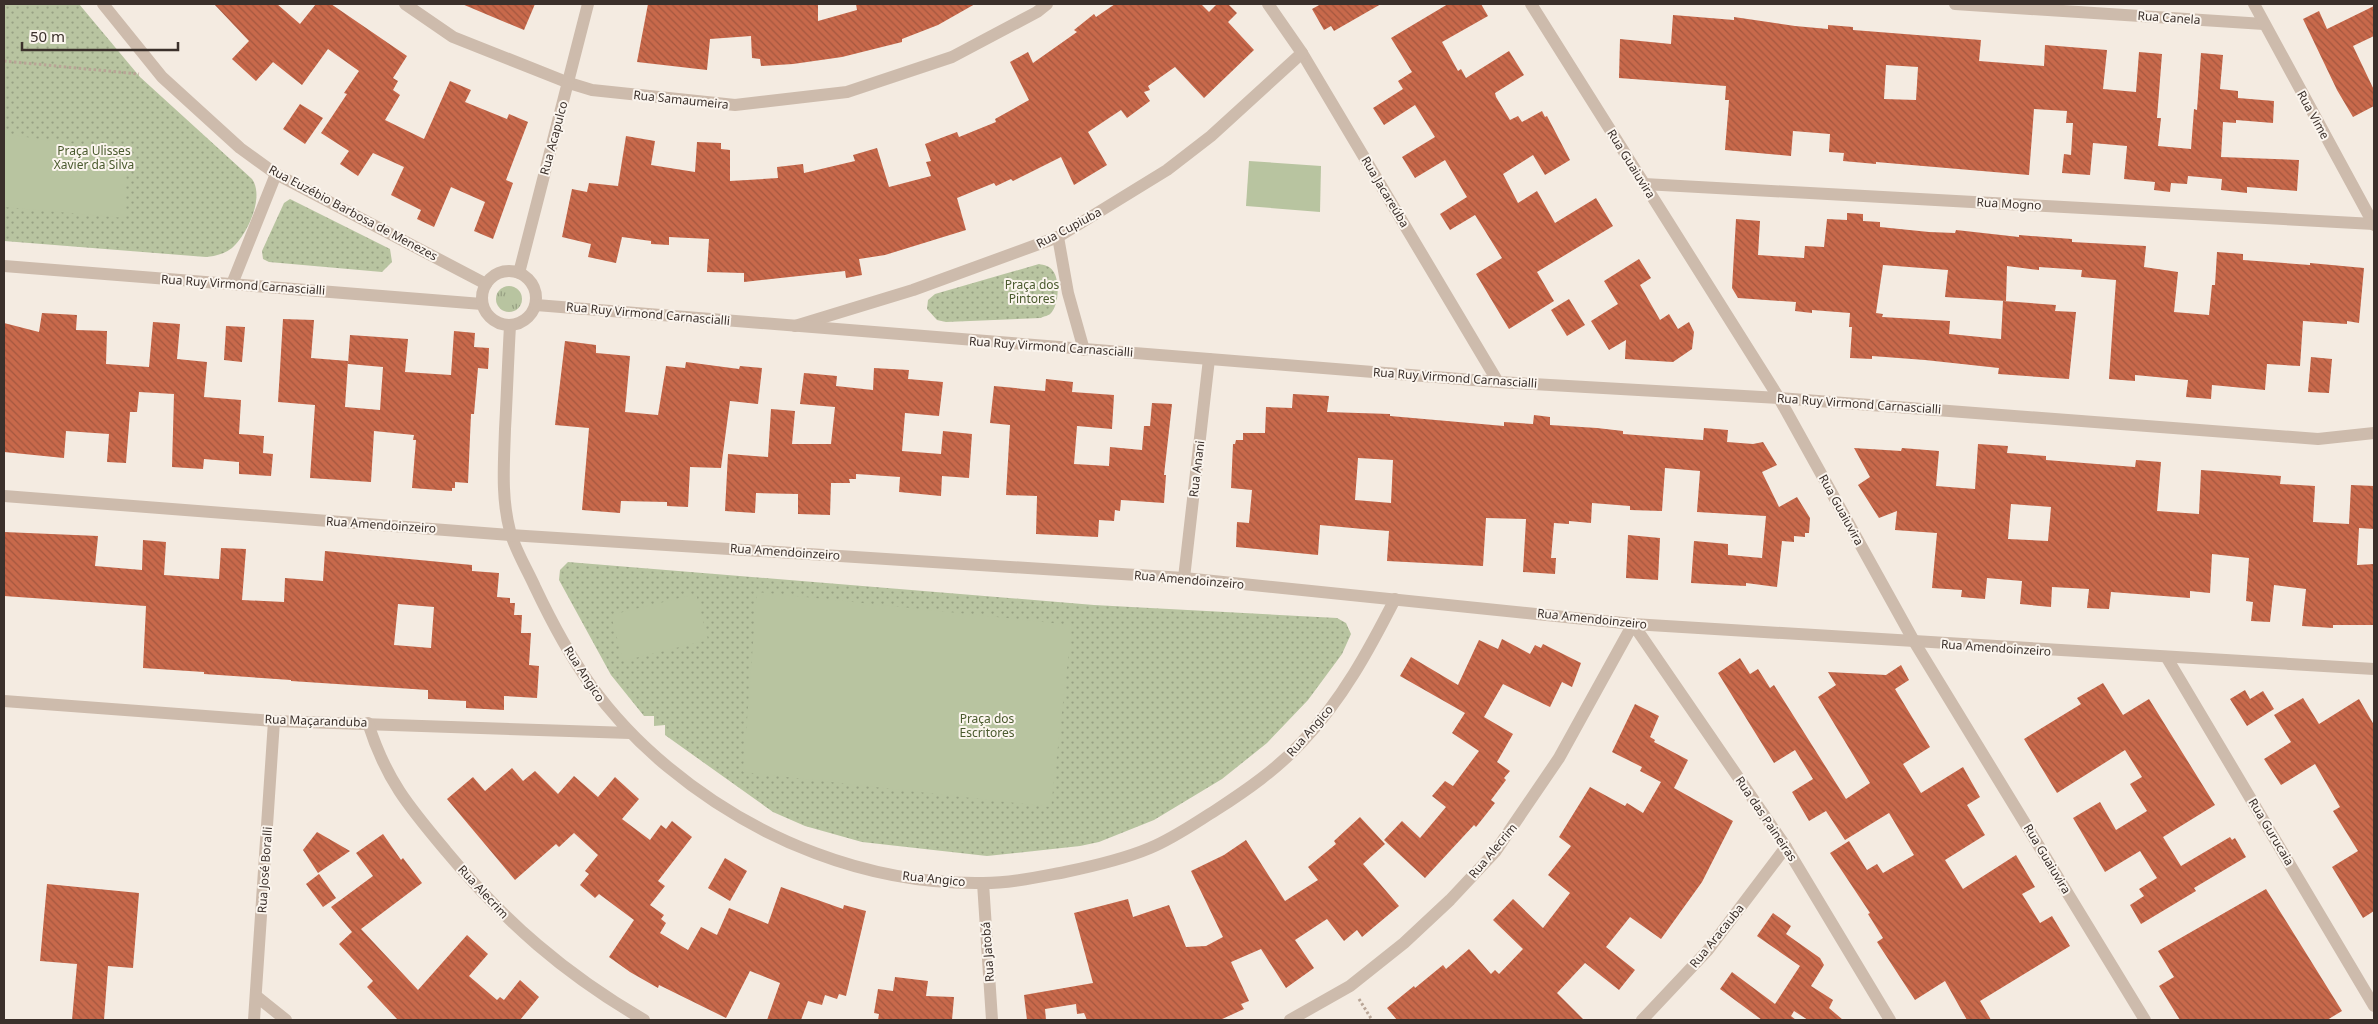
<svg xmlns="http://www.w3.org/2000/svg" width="2378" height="1024" viewBox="0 0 2378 1024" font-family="'Noto Sans',sans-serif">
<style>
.grass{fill:url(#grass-tufts)}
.park{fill:url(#park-dots)}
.pitch{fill:#b8c4a0}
.building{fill:url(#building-back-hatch);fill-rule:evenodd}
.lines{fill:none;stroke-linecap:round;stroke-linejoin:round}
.path{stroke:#b9a596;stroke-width:3;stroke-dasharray:2.5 2.5;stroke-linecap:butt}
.minor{stroke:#cdbbac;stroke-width:12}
.tertiary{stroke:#cdbbac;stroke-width:12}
.labels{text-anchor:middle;stroke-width:4;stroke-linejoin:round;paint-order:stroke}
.street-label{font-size:12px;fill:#3b302b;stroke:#fbf5ee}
.park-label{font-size:12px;fill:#4a5a2e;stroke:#fbf5ee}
</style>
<defs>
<pattern id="grass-tufts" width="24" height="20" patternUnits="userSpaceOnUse" patternTransform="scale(1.25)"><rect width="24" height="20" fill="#b8c4a0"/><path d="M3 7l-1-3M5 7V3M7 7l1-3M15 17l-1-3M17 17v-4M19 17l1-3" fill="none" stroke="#97a083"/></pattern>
<pattern id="park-dots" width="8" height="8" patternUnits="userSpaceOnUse" patternTransform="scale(1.25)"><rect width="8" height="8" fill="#b8c4a0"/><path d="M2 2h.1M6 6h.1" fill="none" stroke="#97a083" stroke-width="1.8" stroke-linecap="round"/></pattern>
<pattern id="building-back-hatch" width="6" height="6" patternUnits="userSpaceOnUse" patternTransform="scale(1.25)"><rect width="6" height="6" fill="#c8694b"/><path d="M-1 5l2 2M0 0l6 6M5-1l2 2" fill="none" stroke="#a4573f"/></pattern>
</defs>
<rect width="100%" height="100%" fill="#f4ebe1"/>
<circle class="grass" cx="509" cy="299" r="13"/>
<g class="park">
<path d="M4 4H79L140 77 252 179C265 197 247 235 232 248 224 254 216 256 206 257L4 241Z"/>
<path d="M290 199 390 249 392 262 382 272 269 262 263 259 262 251 284 203Z"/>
<path d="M1039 264C1044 265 1050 266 1053 271 1060 280 1059 305 1051 313 1049 316 1044 316 1041 318L946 322 937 320 927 309 928 300 935 294Z"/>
<path d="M568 562 1094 605 1337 618 1346 623 1351 634 1342 654 1308 700 1267 743 1222 779 1154 820 1099 842 1080 846 987 856 862 842 805 826 773 812 665 735V725L654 726V716H644L611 675 559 580 560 570Z"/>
</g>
<g class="pitch">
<path d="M4 134 127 151 125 218 4 207Z"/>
<path d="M1249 161 1321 166 1320 212 1246 206Z"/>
<path d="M757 592 1072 625 1051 807 743 772Z"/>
<path d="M696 594 708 640 623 661 611 615Z"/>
</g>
<g class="building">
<path d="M214 4H277L300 24 316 4H331L407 56 393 78 398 81 393 90 400 95 385 120 424 139 450 81 471 90 465 102 507 119 509 114 528 122 506 180 513 183 493 239 474 231 485 202 451 187 434 227 417 219 421 210 391 195 404 167 373 153 358 176 340 164 349 151 321 133 347 94 344 93 359 71 328 49 302 85 273 62 256 81 232 59 249 41Z"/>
<path d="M462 4H535L524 30Z"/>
<path d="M648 4H818V21L857 10 856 4H975L938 25 902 39V42L842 57 793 64 761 66 760 59 752 58 751 36 710 39 707 70 637 62Z"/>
<path d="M1115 4H1201L1209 12 1217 4H1228L1237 13 1228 22 1254 50 1204 98 1175 67 1148 86 1150 90 1144 92 1150 101 1127 118 1121 110 1088 132 1107 165 1074 185 1061 157 1013 181 1011 179 996 186 994 183 957 198 966 230 885 255 859 259 862 275 846 278 845 271 744 282V273L707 272 709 239 669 237V245L651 244V241L622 237 616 263 588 257 591 244 562 237 572 189 587 192 589 183 618 186 626 136 655 141 651 165 695 172 697 142 721 143V149L730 150V181L778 178 777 167 803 164 804 173 855 161 853 155 877 148 889 187 931 176 926 162 931 161 925 144 957 132 959 137 996 122 995 119 1029 100 1010 62 1028 52 1033 63 1077 32 1074 30 1094 14 1096 17Z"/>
<path d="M1321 4H1381L1334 31 1331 26 1324 30 1312 9Z"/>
<path d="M1448 4H1481L1488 16 1442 42 1458 71 1461 69 1466 78 1509 51 1524 75 1495 93 1496 97 1510 120 1518 116 1522 122 1542 111 1545 117 1547 116 1570 160 1545 175 1533 155 1503 174 1518 203 1537 191 1555 223 1596 198 1613 226 1537 272 1554 301 1509 329 1476 274 1502 258 1475 215 1450 230 1440 214 1467 197 1445 160 1415 178 1402 157 1435 137 1415 105 1384 125 1373 108 1403 89 1398 81 1412 72 1391 38Z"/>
<path d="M2374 6V36L2353 46 2374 90V106L2353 117 2337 90 2303 19 2319 11 2327 29Z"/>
<path d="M1673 15 1734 20V17L1795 26 1828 29V25L1853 27V30L1981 40 1979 61 2044 66 2045 45 2107 50 2103 89 2136 92 2139 52 2162 54 2157 118H2161L2158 146 2191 149 2194 109 2197 110 2201 53 2223 55 2220 89 2238 91V98L2274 101 2273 123 2236 120V123L2223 122 2221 157 2299 160 2297 191 2247 187V193L2221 190 2222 179 2188 176 2187 184 2171 183 2170 192 2154 190 2155 182 2124 179 2127 146 2093 143 2090 175 2062 173 2064 154 2071 155 2073 123H2066L2067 111 2034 109 2029 175 1876 162V164L1843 161 1844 153 1829 152 1830 134 1793 131 1791 156 1725 150 1729 100H1725L1726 86 1619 78 1620 39 1671 44ZM1886 65 1918 67 1916 100 1884 99Z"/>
<path d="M300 104 323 118 305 144 283 129Z"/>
<path d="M1847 213 1863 214V221L1880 222V227L1929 232 1955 233 1956 230 2019 237V235L2072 239V242L2146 246 2144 267 2178 272 2174 312 2209 315 2212 285H2215L2217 252 2243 254V260L2310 265V263L2364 268 2359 323 2347 321V324L2303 321 2300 366 2267 364 2265 390 2212 385 2211 399 2186 397 2188 380 2135 375V381L2109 379 2116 280 2081 277 2082 270 2039 267V270L2007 266 2006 301 1945 297 1948 270 1883 265 1876 313 1883 314 1882 317 1950 321 1949 334 2001 339 2003 301 2056 305 2055 311 2076 312 2069 379 1998 374 1999 368 1925 360 1872 356V359L1850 358 1852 327H1849L1850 313 1812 310V313L1795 311 1796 302 1738 298 1732 288 1736 219 1760 221 1758 255 1804 258 1805 246 1824 247 1827 219 1847 220Z"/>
<path d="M1639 259 1651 278 1640 285 1660 320 1669 314 1678 329 1689 322 1694 332 1692 349 1673 362 1625 359 1626 340 1609 350 1591 321 1618 304 1604 281Z"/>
<path d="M1569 299 1585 325 1567 336 1551 310Z"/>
<path d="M42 313 77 315 76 330 107 331 106 364 149 367 153 322 180 324 177 359 207 362 204 397 241 400 239 434 264 436 263 453 273 454 271 476 239 474V462L204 459 203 469 172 467 174 394 139 392 137 412H130L126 463 107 462 109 434 66 431 64 458 4 452V323L39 332Z"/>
<path d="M283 319 314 320 311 358 348 361 345 407 380 410 383 367 348 364 350 335 408 339 405 372 451 375 454 331 475 333 474 347 489 348 488 369 478 368 474 414H471L468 483 455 482V488H452V491L412 488 416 440H413L414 435 374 431 371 482 310 478 315 405 278 402Z"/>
<path d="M226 326 245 327 242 362 224 360Z"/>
<path d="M565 341 596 345V353L630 356 625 412 658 415 666 366 685 368 686 362 739 369 740 366 762 368 758 404 730 401 721 468 690 467 688 507 667 506V502L621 501 620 513 582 510 589 428 555 425Z"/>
<path d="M2311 357 2332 359 2329 393 2308 392Z"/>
<path d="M874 368 909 370 908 379 943 382 939 416 905 413 902 451 941 454 943 431 972 434 969 478 942 476 941 496 899 492 900 477 856 474V479H849L850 483H831L830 515 798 514V494L756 493 755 513 725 511 728 454 768 457 771 409 795 411 792 444H831L835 407 800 404 804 373 837 376 836 386 873 390Z"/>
<path d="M1046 379 1073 382 1072 392 1114 395 1112 429 1077 426 1074 464 1109 466 1110 447 1142 450 1144 426H1150L1152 403 1172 404 1164 475H1166L1164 503 1121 500 1120 511 1115 510 1114 521 1099 520 1098 537 1036 534 1037 496 1006 495 1010 425 990 423 994 386 1045 391Z"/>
<path d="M1293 394 1329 396 1327 412 1390 414V416L1504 426V422L1533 424 1534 415 1550 417V425L1597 428 1623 431V434L1703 440 1704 428 1728 430 1727 442 1753 444 1763 442 1777 465 1762 472 1779 507 1797 497 1810 518 1809 533H1805V537L1794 536V542L1782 541 1777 587 1746 583V586L1691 583 1694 541 1728 544V555L1762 558 1766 516 1697 512 1700 471 1665 468 1662 511 1630 510V506L1592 503 1591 523 1569 521V524L1554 523 1551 558H1556L1555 574 1523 572 1526 519 1486 518 1483 566 1387 561 1389 531 1363 529 1320 525 1318 555 1236 547 1237 522 1249 523 1252 490 1231 488 1233 444H1235L1236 440H1243V433H1265L1266 407 1292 408ZM1358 458 1393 460 1391 503 1355 500Z"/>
<path d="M1978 444 2008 446 2007 453 2046 456V460L2135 467 2136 460 2161 462 2157 511 2199 514 2201 470 2281 476 2280 484 2315 486 2313 522 2349 524 2351 485 2374 486V529L2359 528 2357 565 2374 564V625H2333V628L2302 626 2306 589 2274 585 2270 622 2251 621 2253 602 2246 601 2249 558 2212 554 2210 593 2190 591V598L2111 592 2109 609 2087 608 2089 589 2052 587 2051 607 2020 604 2022 581 1987 578 1985 599 1961 597 1962 590 1932 588 1937 533 1895 530 1897 511 1879 518 1858 485 1870 477 1854 448 1901 451 1902 448 1939 451 1936 486 1975 489ZM2011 504 2051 507 2048 541 2008 539Z"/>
<path d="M4 532 98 536 95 566 142 570 143 540 166 542 164 575 219 579 221 548 246 549 242 600 284 602 285 578 323 581 325 551 472 565V571L499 573 497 597 510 598V603H515L514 615H522L521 633H531L529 665 539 666 537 698 504 696V710L466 708V701L428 699V690L291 681V680L204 674V672L143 668 146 606 4 596ZM398 604 434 607 431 648 394 645Z"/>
<path d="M1628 535 1660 538 1658 580 1626 578Z"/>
<path d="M1502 639 1530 654 1535 645 1541 648 1543 644 1581 663 1572 687 1562 682 1550 707 1503 684 1484 717 1513 734 1497 762 1510 771 1504 778 1506 780 1491 800 1495 803 1476 827 1474 825 1425 878 1384 840 1402 821 1420 838 1446 807 1432 796 1445 781 1453 786 1479 751 1452 733 1465 713 1400 676 1411 657 1458 685 1479 640 1498 649Z"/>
<path d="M1740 658 1750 674 1758 669 1770 688 1774 685 1846 799 1870 783 1818 697 1836 685 1828 672 1886 675 1901 665 1909 680 1895 689 1930 747 1903 764 1921 793 1963 767 1980 797 1967 805 1985 835 1945 860 1963 889 2016 855 2035 887 2022 894 2040 923 2052 916 2070 946 1980 1001 1991 1020H1967L1945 981 1915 1000 1877 942 1883 938 1868 914 1870 913 1830 853 1849 841 1867 870 1877 864 1883 873 1914 855 1889 813 1845 840 1826 811 1809 821 1792 792 1813 779 1795 750 1774 763 1718 673Z"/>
<path d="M2103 683 2123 715 2149 699 2215 805 2163 837 2181 866 2230 837 2232 840 2235 838 2246 857 2194 888 2196 891 2141 924 2130 905 2144 896 2139 889 2157 878 2140 851 2105 872 2073 818 2100 802 2116 830 2147 811 2130 784 2142 777 2125 750 2057 793 2024 739 2081 704 2077 698Z"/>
<path d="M2245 690 2250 699 2263 691 2274 709 2247 726 2230 699Z"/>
<path d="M2303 698 2319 724 2359 699 2374 725V911L2363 918 2332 867 2358 851 2333 811 2340 807 2315 764 2281 785 2264 759 2291 742 2274 715Z"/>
<path d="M1635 704 1659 716 1650 737 1655 740 1654 742 1688 760 1674 788 1733 821 1702 882 1661 939 1630 917 1606 947 1635 970 1619 990 1585 963 1557 993 1584 1020H1397L1387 1008 1414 986 1415 988 1443 965 1446 969 1469 949 1491 974 1495 970 1499 974 1523 949 1493 920 1513 899 1543 928 1570 893 1548 875 1571 846 1559 837 1590 787 1625 806 1627 803 1643 813 1661 782 1640 771 1642 767 1612 752Z"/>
<path d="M512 768 523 781 535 771 558 794 574 776 598 797 615 777 639 799 622 819 650 840 661 825 666 829 672 821 692 837 658 881 665 886 650 905 664 915 661 919 666 923 660 933 688 950 701 927 717 935 729 908 768 924 781 887 843 909 844 905 866 911 846 996 839 994 837 999 825 995 822 1005 808 1001 801 1020H767L780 983 750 971 726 1018 659 985 658 988 630 972 609 957 634 920 599 894 595 898 580 885 589 874 585 871 598 855 574 833 559 847 556 844 515 880 447 799 473 777 485 791Z"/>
<path d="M1360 817 1385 844 1363 864 1399 906 1362 937 1357 930 1344 941 1327 919 1295 940 1314 968 1286 988 1261 949 1231 962 1249 1001 1241 1004 1244 1009 1220 1020H1087L1084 1013 1077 1014 1076 1004 1045 1009 1046 1020H1027L1024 995 1093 983 1074 913 1128 899 1133 917 1169 905 1186 947 1206 946 1223 937 1191 871 1224 855 1246 840 1285 901 1318 880 1308 867 1336 844 1334 841Z"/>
<path d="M317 832 350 851 318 873 303 850Z"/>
<path d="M383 834 401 860 403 858 422 883 361 929 418 990 467 935 488 954 469 976 497 1000 500 997 504 1000 520 980 539 997 520 1020H398L367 987 373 981 339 944 352 932 331 907 373 876 356 853Z"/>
<path d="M725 858 747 871 730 901 708 888Z"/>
<path d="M319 874 336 898 323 907 306 884Z"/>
<path d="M47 884 139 893 133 968 108 966 104 1020H72L77 964 40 961Z"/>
<path d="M2266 889 2342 1011 2327 1020H2180L2159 986 2174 977 2158 951Z"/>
<path d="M1773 913 1791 926 1786 934 1820 958 1824 965 1811 986 1833 1000 1829 1008 1843 1020H1808L1794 1011 1791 1016 1796 1020H1762L1720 989 1732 972 1775 1004 1800 966 1757 936Z"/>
<path d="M895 977 928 981 926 996 954 997 952 1020H878L879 1014 874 1013 878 989 893 991Z"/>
</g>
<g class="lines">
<g class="path">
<path d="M4 61 139 74"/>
<path d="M1359 999 1372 1020"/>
</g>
<g class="minor">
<path d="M103 4 162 77 240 148 276 174 486 284"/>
<path d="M405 4 453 37 569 83 592 90 735 105 847 92 952 57 1037 12 1047 4"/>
<path d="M1268 4 1302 53 1498 382"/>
<path d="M1531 4 1779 398 1915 643 2145 1020"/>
<path d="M1955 4 2264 24"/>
<path d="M2254 4 2374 225"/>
<path d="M1644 184 2374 224"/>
<path d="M1058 237 1068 293 1084 350"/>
<path d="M519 273 588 4"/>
<path d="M232 284 276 174"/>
<path d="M510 326C508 360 507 394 505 429 504 464 501 497 510 531 515 550 527 569 535 587 570 661 604 714 668 767 756 840 868 885 983 883 1011 883 1038 877 1065 872 1094 866 1124 859 1150 848 1174 838 1195 823 1216 810 1247 790 1277 769 1302 742 1342 700 1369 650 1395 599"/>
<path d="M795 326 913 290 1058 237 1167 170 1211 136 1302 53"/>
<path d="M4 496 510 535 1184 578 1633 624 2374 669"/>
<path d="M1184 578 1209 359"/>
<path d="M2167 658 2374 1006"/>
<path d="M4 701 274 721 630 733"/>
<path d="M368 723C386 780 409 807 446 851 505 922 565 974 644 1020"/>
<path d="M983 883 992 1020"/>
<path d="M256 996 286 1020"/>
<path d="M254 1020 274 721"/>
<path d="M1290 1020 1350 986 1404 943 1450 900 1495 852 1559 758 1633 624 1786 847 1890 1020"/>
<path d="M1642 1020 1708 950 1786 847"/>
</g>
<g class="tertiary">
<path d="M4 266 482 304"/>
<circle cx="509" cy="298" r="27"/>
<path d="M536 305 1498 382 1779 398 2318 439 2374 433"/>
</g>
</g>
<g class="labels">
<g class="street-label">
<text transform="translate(2169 18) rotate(4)" y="4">Rua Canela</text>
<text transform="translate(681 100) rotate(6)" y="4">Rua Samaumeira</text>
<text transform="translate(2313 115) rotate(61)" y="4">Rua Vime</text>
<text transform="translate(554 138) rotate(-75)" y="4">Rua Acapulco</text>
<text transform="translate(1631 164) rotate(58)" y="4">Rua Guaiuvira</text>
<text transform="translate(1385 192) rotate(59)" y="4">Rua Jacareúba</text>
<text transform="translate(2009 204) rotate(3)" y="4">Rua Mogno</text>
<text transform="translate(353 213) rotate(28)" y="4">Rua Euzébio Barbosa de Menezes</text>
<text transform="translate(1069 228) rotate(-28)" y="4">Rua Cupiuba</text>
<text transform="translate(243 285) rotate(4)" y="4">Rua Ruy Virmond Carnascialli</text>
<text transform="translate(648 314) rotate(5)" y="4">Rua Ruy Virmond Carnascialli</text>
<text transform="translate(1051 347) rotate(4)" y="4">Rua Ruy Virmond Carnascialli</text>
<text transform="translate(1455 378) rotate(4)" y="4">Rua Ruy Virmond Carnascialli</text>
<text transform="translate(1859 404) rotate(4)" y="4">Rua Ruy Virmond Carnascialli</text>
<text transform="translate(1197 469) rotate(-83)" y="4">Rua Anani</text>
<text transform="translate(1841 510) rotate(61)" y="4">Rua Guaiuvira</text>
<text transform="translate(381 525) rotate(4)" y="4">Rua Amendoinzeiro</text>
<text transform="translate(785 552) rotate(4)" y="4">Rua Amendoinzeiro</text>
<text transform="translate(1189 580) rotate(5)" y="4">Rua Amendoinzeiro</text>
<text transform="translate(1592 619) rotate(6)" y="4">Rua Amendoinzeiro</text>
<text transform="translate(1996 648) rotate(4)" y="4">Rua Amendoinzeiro</text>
<text transform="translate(584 674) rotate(57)" y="4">Rua Angico</text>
<text transform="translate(316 721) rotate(2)" y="4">Rua Maçaranduba</text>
<text transform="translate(1310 731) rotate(-49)" y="4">Rua Angico</text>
<text transform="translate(1766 819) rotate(56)" y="4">Rua das Paineiras</text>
<text transform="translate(2271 832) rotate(59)" y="4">Rua Gurucaia</text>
<text transform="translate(1493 851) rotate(-50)" y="4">Rua Alecrim</text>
<text transform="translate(2047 859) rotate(59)" y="4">Rua Guaiuvira</text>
<text transform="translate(265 870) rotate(-86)" y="4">Rua José Boralli</text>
<text transform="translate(934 879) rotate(6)" y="4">Rua Angico</text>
<text transform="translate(483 892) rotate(47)" y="4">Rua Alecrim</text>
<text transform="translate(1717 936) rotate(-51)" y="4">Rua Aracauba</text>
<text transform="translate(988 952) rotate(-94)" y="4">Rua Jatobá</text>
</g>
<g class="park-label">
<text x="94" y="155">Praça Ulisses<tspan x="94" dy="14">Xavier da Silva</tspan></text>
<text x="1032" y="289">Praça dos<tspan x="1032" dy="14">Pintores</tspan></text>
<text x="987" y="723">Praça dos<tspan x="987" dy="14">Escritores</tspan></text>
</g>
</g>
<rect width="2378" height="1024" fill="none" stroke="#3b302b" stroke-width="10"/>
<path d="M22 42v8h156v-8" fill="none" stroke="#3b302b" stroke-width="2.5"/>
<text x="30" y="42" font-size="15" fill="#3b302b" stroke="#fbf5ee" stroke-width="4" paint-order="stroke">50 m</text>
</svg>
